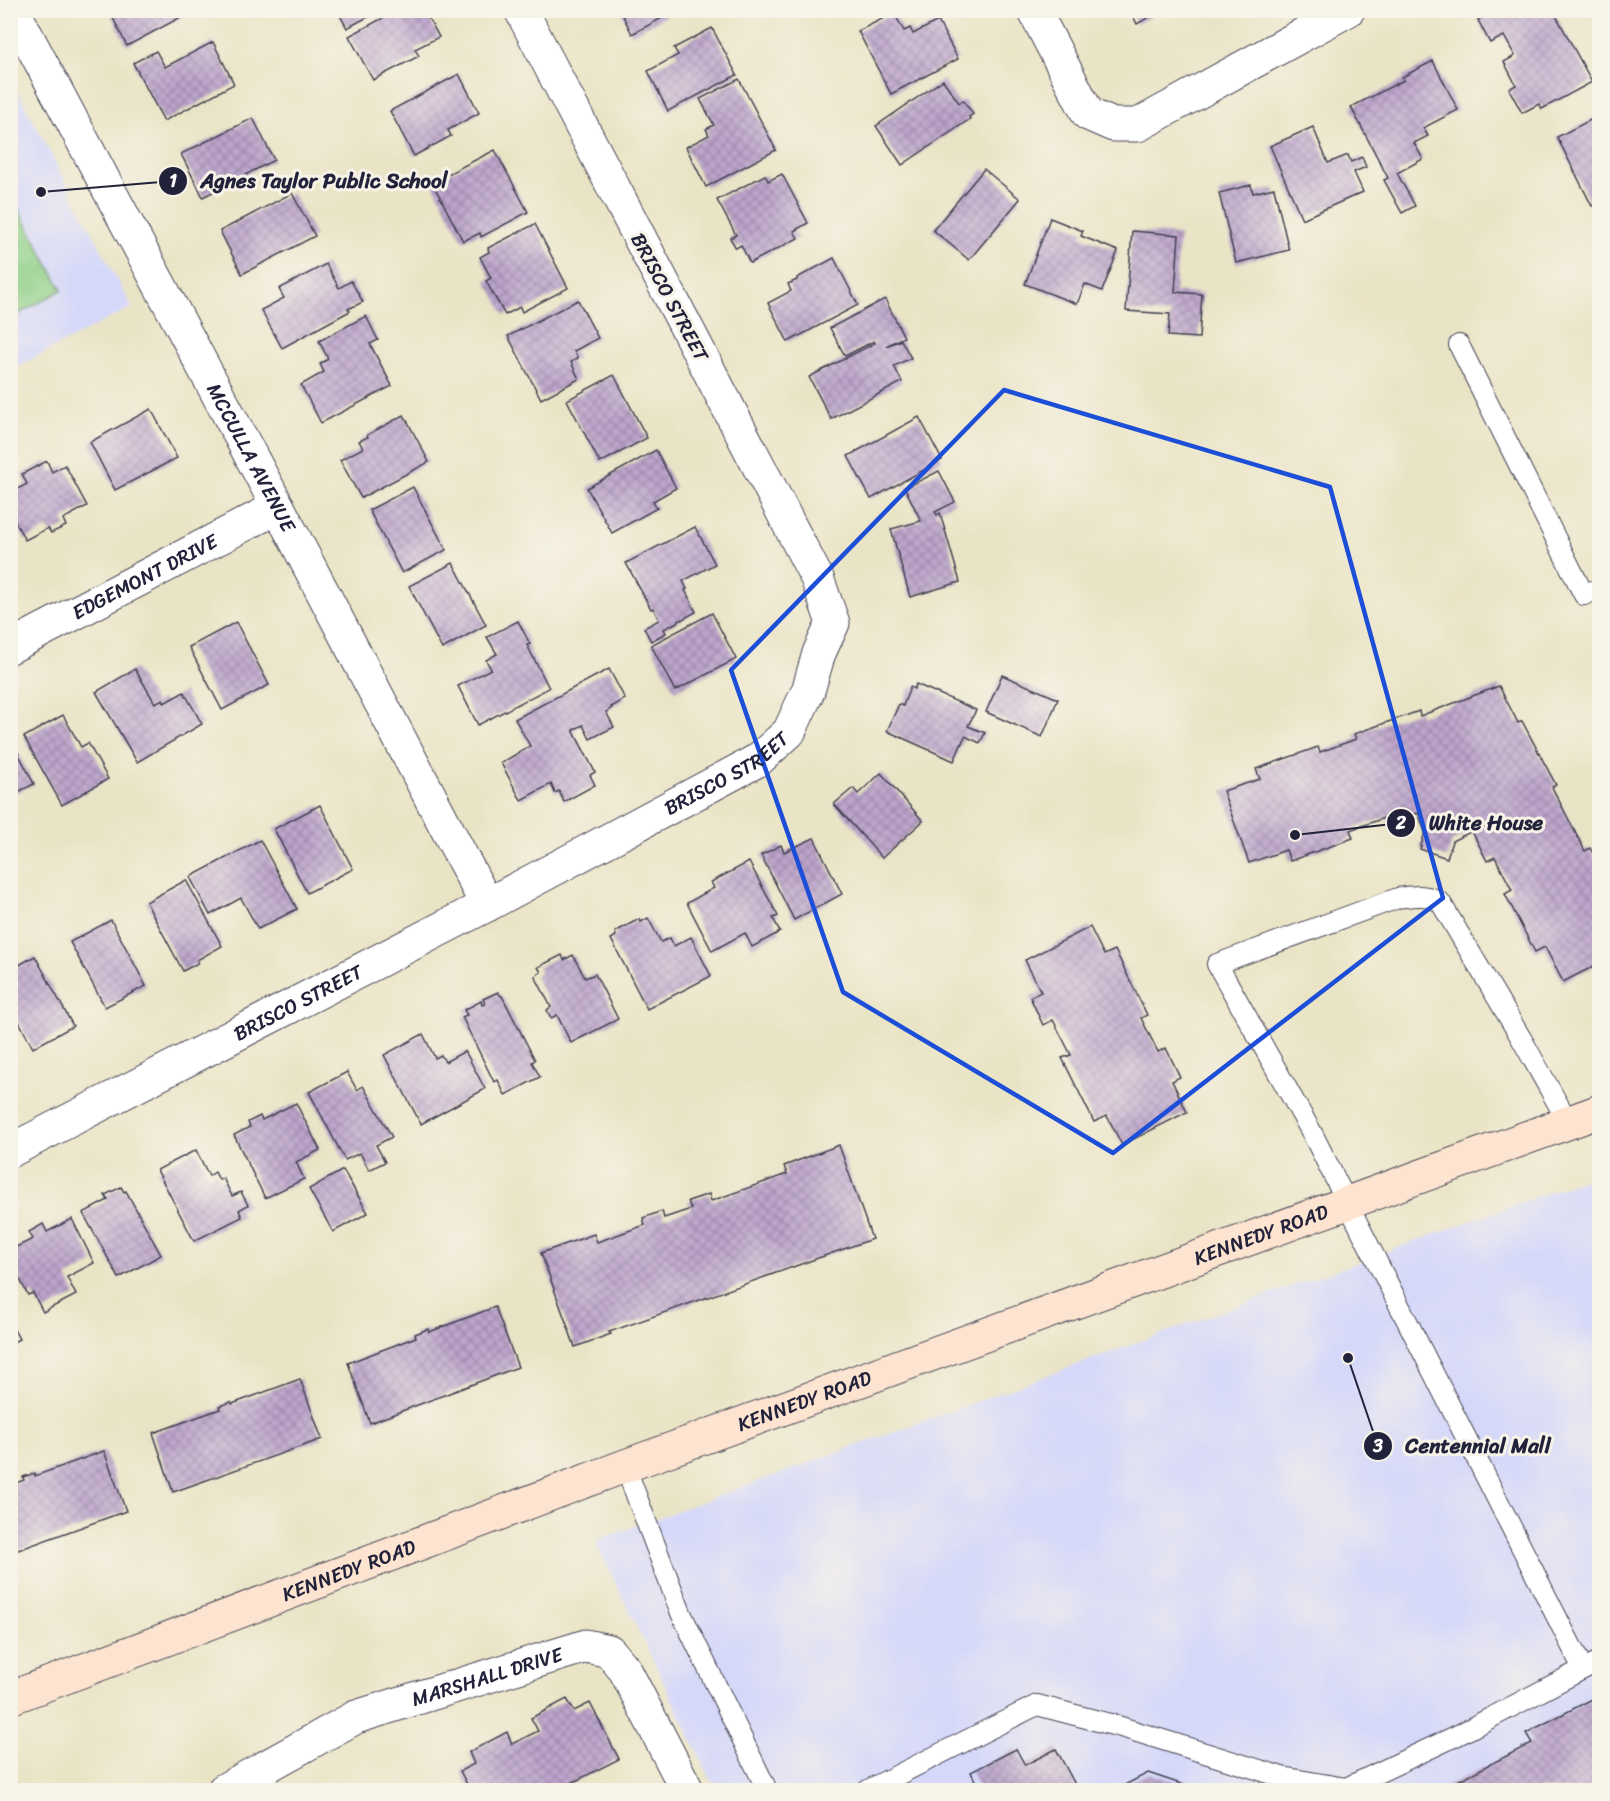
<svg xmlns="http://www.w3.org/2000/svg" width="1610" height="1801" viewBox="0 0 1610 1801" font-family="Sriracha,sans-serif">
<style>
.built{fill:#d5d8f9}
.pitch{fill:#8dcf86;stroke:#587860;stroke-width:1.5}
.building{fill:url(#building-cross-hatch)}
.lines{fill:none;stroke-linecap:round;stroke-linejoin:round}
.lane-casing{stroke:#403f50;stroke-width:22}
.street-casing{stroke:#403f50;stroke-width:35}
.secondary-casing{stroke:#403f50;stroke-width:35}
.lane{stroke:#fff;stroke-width:20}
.street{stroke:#fff;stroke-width:33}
.secondary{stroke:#fde4d1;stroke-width:33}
.marked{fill:none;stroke:#1d4ed8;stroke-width:4.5;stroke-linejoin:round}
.labels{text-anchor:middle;stroke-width:6;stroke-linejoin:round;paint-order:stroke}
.street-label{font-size:20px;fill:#22223b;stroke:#f7f3e8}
.leader{fill:none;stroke:#22223b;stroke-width:2}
.callout-dot{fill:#22223b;stroke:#f7f3e8;stroke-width:2}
.mark-label{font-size:18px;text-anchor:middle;font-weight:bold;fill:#fff}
.callout-label{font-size:21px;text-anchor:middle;font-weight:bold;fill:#22223b;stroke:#f7f3e8;stroke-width:6;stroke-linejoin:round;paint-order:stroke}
</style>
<defs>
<pattern id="building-cross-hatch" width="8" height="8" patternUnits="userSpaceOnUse" patternTransform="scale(1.5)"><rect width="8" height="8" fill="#bda5cc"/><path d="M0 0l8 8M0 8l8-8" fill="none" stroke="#9986a7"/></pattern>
</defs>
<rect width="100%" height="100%" fill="#f7f3e8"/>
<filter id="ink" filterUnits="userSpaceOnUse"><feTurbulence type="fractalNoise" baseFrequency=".0167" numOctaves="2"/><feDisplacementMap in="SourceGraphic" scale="12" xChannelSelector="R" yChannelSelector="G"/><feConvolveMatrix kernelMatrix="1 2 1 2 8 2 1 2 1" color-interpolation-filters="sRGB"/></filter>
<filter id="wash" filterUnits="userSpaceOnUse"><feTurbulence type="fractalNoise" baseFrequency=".008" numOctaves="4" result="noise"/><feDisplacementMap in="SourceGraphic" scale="24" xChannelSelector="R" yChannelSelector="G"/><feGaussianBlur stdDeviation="1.35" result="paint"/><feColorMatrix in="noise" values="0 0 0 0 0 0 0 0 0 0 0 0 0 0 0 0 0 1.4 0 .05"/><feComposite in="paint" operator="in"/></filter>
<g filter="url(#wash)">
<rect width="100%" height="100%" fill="#eae4c6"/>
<g class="built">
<path d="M10 77 132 307 11 370H10Z"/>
<path d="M1599 1174V1790H716L595 1541Z"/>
</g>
<path class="pitch" d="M11 195 62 290 11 318H10Z"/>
<g id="blocks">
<g class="building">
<path d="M109 10H183L185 15 127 46Z"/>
<path d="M337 10H381L347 28Z"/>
<path d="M398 10H424L439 37 415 49 419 56 373 80 349 36Z"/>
<path d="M620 10H677L632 34Z"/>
<path d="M1130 10H1162L1137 24Z"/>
<path d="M1494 10H1553L1592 82 1542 109 1539 104 1522 113 1509 89 1516 85 1504 62 1515 56 1504 36 1490 43 1478 20Z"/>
<path d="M894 13 904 31 910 28 913 34 938 21 958 59 891 94 858 31Z"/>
<path d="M712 28 737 75 668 111 648 71 678 55 674 48Z"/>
<path d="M213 42 234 84 164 121 133 63 156 51 165 67Z"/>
<path d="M1433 61 1458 110 1423 128 1428 136 1414 143 1423 159 1397 173 1415 206 1402 213 1384 180 1388 178 1351 107 1404 80 1402 77Z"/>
<path d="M459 74 479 113 448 130 451 136 414 156 390 111Z"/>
<path d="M739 79 776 150 706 187 686 147 709 135 706 129 714 125 700 99Z"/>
<path d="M943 80 959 103 963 100 973 114 969 117 970 119 902 165 876 126Z"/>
<path d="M1600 115V203L1592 206 1557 137Z"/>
<path d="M253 118 274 160 203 197 181 154Z"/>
<path d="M1313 127 1328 163 1348 155 1351 162 1362 157 1366 167 1354 172 1363 192 1302 219 1270 146Z"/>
<path d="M495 150 528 212 481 237 480 233 463 241 432 182Z"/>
<path d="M984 169 1020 199 969 260 933 230Z"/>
<path d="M782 174 808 223 794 231 798 238 750 263 741 245 736 248 730 238 736 235 717 200 765 175 768 181Z"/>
<path d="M1251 185 1253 193 1274 188 1289 250 1236 263 1219 193Z"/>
<path d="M292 193 315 236 242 274 220 231Z"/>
<path d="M1050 218 1083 231 1081 236 1118 251 1102 291 1085 284 1077 304 1025 284Z"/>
<path d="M535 224 568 288 522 312 520 307 505 315 486 281 491 278 480 257 489 252 488 248Z"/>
<path d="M1132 231 1179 235 1175 292 1202 294 1199 338 1168 336 1170 314 1126 311Z"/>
<path d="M834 258 858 305 788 342 768 303 791 291 788 284 797 280V278Z"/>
<path d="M326 264 339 288 351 281 363 302 348 309 350 311 282 348 261 310 284 298 279 289Z"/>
<path d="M885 299 904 337 886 346 901 340 911 358 894 366 902 382 831 419 809 377 875 343 874 341 845 356 830 328Z"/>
<path d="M578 300 598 338 574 351 578 358 571 362 579 379 541 399 508 336Z"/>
<path d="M366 316 378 340 370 344 392 386 321 423 301 385 324 372 320 364 328 359 319 341Z"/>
<path d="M614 375 647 438 600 463 567 400Z"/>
<path d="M151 409 177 458 115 490 90 442Z"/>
<path d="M404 415 429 462 361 498 340 460 363 448 359 441 368 437 367 435Z"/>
<path d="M919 417 942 460 871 499 848 456Z"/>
<path d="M656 450 676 488 653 501 657 508 612 533 587 488Z"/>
<path d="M47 461 52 472 65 465 87 506 63 519 66 526 51 533 48 528 25 540 10 512V493L27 484 22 474Z"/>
<path d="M939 471 955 502 935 512 937 515 940 513 960 582 910 597 891 529 921 521 905 488Z"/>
<path d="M413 487 446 550 402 573 369 510Z"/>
<path d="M695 527 715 564 683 581 687 589 685 590 696 612 664 629 666 633 651 641 644 628 659 620 653 608 651 609 626 563Z"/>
<path d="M453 563 486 625 442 649 409 586Z"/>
<path d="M712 613 736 659 675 691 651 645Z"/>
<path d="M518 621 530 644 527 645 549 688 478 725 458 686 491 669 486 660 497 654 487 637Z"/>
<path d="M236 622 269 685 222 710 189 647Z"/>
<path d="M135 669 155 703 163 699 164 703 184 692 202 724 137 762 96 692Z"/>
<path d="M609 669 625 699 611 707 612 708 606 712 614 727 590 739 583 725 573 730 595 772 590 775 595 785 564 802 559 791 555 793 551 784 521 800 501 763 530 746 515 719Z"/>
<path d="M1002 675 1058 699 1042 737 986 712Z"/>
<path d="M916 684 976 710 968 726 985 733 980 743 965 736 954 761 887 731 899 704 903 706 910 687 914 689Z"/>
<path d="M1499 686 1518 723 1522 721 1556 785 1552 787 1585 851 1590 848 1600 866V963L1563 982 1545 947 1535 952 1505 894 1512 890 1495 857 1487 861 1472 831 1452 841 1447 858 1420 849 1425 832 1418 813 1389 823 1387 817 1350 830 1353 838 1290 861 1286 850 1249 863 1223 791 1260 779 1256 769 1318 747 1320 752 1356 739 1354 734 1419 711 1420 716Z"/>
<path d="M63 715 81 747 88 743 108 779 62 805 24 737Z"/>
<path d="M12 741 34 784 10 796V742Z"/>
<path d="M881 773 923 821 882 858 834 804 853 788 858 794Z"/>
<path d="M320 805 353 869 307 893 274 829Z"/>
<path d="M814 838 842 894 794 920 761 855 781 845 784 852Z"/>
<path d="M260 840 297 909 258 929 241 898 210 915 190 877Z"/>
<path d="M749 862 778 916 773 918 780 932 752 947 745 933 712 951 687 903 714 888 711 882Z"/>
<path d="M186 880 222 946 197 960 198 963 183 971 146 902Z"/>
<path d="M648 918 661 942 670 938 674 946 691 937 711 976 647 1009 611 939 616 936 615 932 639 919 641 922Z"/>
<path d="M111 920 146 986 105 1007 70 942Z"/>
<path d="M1090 927 1104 955 1115 950 1147 1015 1141 1018 1158 1052 1166 1048 1180 1077 1172 1081 1187 1112 1122 1145 1107 1116 1094 1122 1062 1058 1071 1055 1053 1020 1043 1025 1030 997 1041 992 1025 960Z"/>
<path d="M562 955 564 960 573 955 585 978 595 974 618 1019 571 1043 557 1015 551 1018 547 1010 551 1007 535 976 541 972 538 967Z"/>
<path d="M35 956 73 1026 33 1048 19 1022 13 1025 10 1021V970Z"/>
<path d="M498 992 501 996H502L535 1060 532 1062 540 1077 505 1095 498 1080 494 1082 462 1017 467 1015 464 1010 481 1001 482 1005 485 1004 483 999Z"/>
<path d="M423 1034 435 1058 441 1055 445 1062 465 1051 485 1089 421 1124 384 1055Z"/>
<path d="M347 1072 357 1090 363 1086 392 1137 376 1145 385 1162 369 1170 360 1153 345 1160 309 1092Z"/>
<path d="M296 1103 320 1150 296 1162 304 1179 265 1198 234 1135 250 1127 248 1122 260 1116 262 1120Z"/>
<path d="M839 1145 872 1239 609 1332 611 1334 575 1347 541 1253 594 1234 597 1242 645 1225 643 1218 662 1211 664 1218 691 1209 688 1201 709 1194 711 1201 787 1174 784 1166Z"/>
<path d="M196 1150 209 1176 215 1172 219 1180 223 1178 232 1196 241 1192 248 1205 239 1210 242 1217 194 1241 157 1170Z"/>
<path d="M343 1170 368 1213 333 1232 309 1189Z"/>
<path d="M121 1187 124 1192 126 1191 161 1255 119 1278 83 1213 108 1200 105 1195Z"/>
<path d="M72 1219 94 1263 67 1277 76 1295 43 1312 33 1293 28 1295 10 1260V1250L33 1239 29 1232 43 1224 47 1232Z"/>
<path d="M495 1307 518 1367 370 1423 348 1363 416 1337 415 1334 428 1329 429 1332Z"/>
<path d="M10 1322 19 1339 10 1344Z"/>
<path d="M300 1379 322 1439 173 1492 153 1433 220 1409 219 1406 231 1402 232 1404Z"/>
<path d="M104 1451 126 1511 10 1553V1485L24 1480 23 1477 35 1473V1476Z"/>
<path d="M1600 1695V1790H1440L1532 1743 1526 1733Z"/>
<path d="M567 1699 574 1711 590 1703 619 1759 558 1790H470L460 1771 474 1764 469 1752 507 1732 512 1744 538 1731 531 1718Z"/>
<path d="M1016 1749 1025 1765 1056 1749 1078 1790H976L979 1789 971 1772Z"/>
<path d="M1148 1773 1199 1790H1115Z"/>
</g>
</g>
</g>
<g filter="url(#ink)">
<use href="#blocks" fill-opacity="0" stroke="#403f50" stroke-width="1.5"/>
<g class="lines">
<defs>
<g id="lane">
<path d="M1459 345 1584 595 1600 588"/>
<path d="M625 1466 681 1613 767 1790"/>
<path d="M1583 1669 1600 1661"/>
<path d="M868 1790 1037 1705 1121 1727 1282 1777 1346 1788 1458 1735 1583 1669 1312 1133 1217 964 1398 898C1414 896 1428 893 1441 903L1521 1038 1568 1122"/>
</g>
<g id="street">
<path id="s1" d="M13 10 278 507 487 905"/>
<path d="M1034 10 1088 114 1113 125H1138L1348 10"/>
<path id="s2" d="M10 647 278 507"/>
<path id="s3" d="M10 1151 487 905 758 760 789 732 808 691 819 653 833 623 817 578 521 10"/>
<path id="s4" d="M224 1790 356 1717 586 1646 609 1651 625 1670 687 1790"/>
</g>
<g id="secondary">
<path id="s5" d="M10 1698 625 1466 1600 1111"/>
</g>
</defs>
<use href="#lane" class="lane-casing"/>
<use href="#street" class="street-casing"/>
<use href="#secondary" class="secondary-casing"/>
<use href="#lane" class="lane"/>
<use href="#street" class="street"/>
<use href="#secondary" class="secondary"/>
</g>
</g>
<path class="marked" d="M1004 390 1330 487 1443 898 1113 1153 843 992 731 670Z"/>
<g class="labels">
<g class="street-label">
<text transform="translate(670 297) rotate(62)" y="7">BRISCO STREET</text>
<text dy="7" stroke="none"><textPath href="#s1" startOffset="507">MCCULLA AVENUE</textPath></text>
<text dy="7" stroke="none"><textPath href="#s2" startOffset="152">EDGEMONT DRIVE</textPath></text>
<text dy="7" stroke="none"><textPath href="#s3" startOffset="810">BRISCO STREET</textPath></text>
<text dy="7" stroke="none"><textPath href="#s3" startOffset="324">BRISCO STREET</textPath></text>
<text dy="7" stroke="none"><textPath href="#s5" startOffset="1334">KENNEDY ROAD</textPath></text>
<text dy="7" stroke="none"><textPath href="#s5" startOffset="848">KENNEDY ROAD</textPath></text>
<text dy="7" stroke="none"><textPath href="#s5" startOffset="362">KENNEDY ROAD</textPath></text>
<text dy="7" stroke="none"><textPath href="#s4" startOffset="288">MARSHALL DRIVE</textPath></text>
</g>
</g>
<path class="leader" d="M41 192L173 181M1295 835L1401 823M1348 1358L1378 1446"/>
<g class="callout-dot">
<circle cx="41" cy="192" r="6"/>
<circle cx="1295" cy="835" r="6"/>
<circle cx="1348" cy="1358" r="6"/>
<circle cx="173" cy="181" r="15"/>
<circle cx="1401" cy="823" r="15"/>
<circle cx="1378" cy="1446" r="15"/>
</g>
<g class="mark-label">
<text x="173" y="187">1</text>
<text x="1401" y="829">2</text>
<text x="1378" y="1452">3</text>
</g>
<g class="callout-label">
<text x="324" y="188">Agnes Taylor Public School</text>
<text x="1486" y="830">White House</text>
<text x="1478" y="1453">Centennial Mall</text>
</g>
<rect width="1610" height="1801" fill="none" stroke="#f7f3e8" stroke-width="36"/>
</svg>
